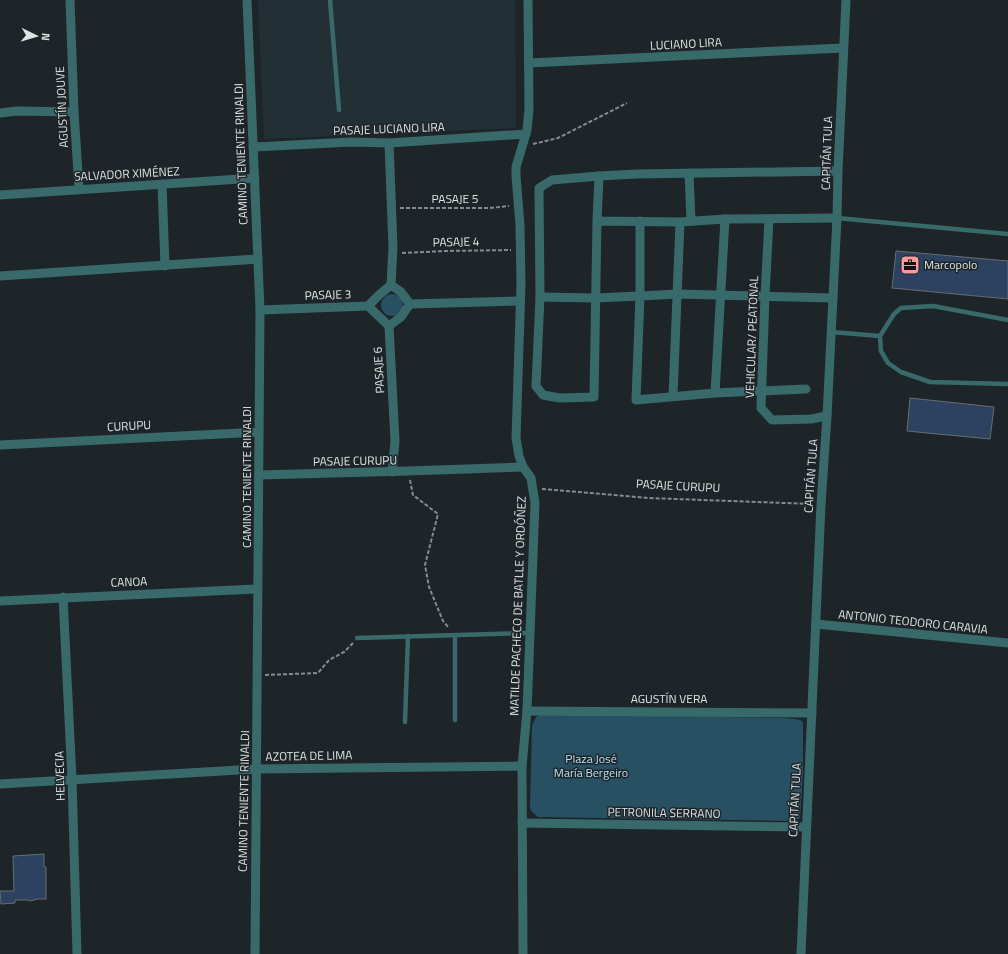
<svg xmlns="http://www.w3.org/2000/svg" width="1008" height="954" viewBox="0 0 1008 954" font-family="'Titillium Web',sans-serif">
<style>
.built{fill:#223036}
.green{fill:#275163}
.building{fill:#2c4260;stroke:#686d73}
.lines{fill:none;stroke-linecap:round;stroke-linejoin:round}
.path{stroke:#868b8e;stroke-width:2;stroke-dasharray:4 2;stroke-linecap:butt}
.service{stroke:#386a6b;stroke-width:4.5}
.minor{stroke:#386a6b;stroke-width:9}
.labels{text-anchor:middle;stroke-width:3;stroke-linejoin:round;paint-order:stroke}
.street-label{font-size:12px;fill:#dee2e5;stroke:#1e2528}
.poi-label{font-size:12px;fill:#dee2e5;stroke:#1e2528;text-anchor:start}
.park-label{font-size:12px;fill:#b5e2f6;stroke:#1e2528}
</style>
<rect width="100%" height="100%" fill="#1e2528"/>
<path class="built" d="M258 0H515L516 128 264 139Z"/>
<g class="green">
<circle cx="392" cy="305" r="11"/>
<path d="M541 714 783 718 795 719 800 720 803 722V773L800 818 796 820 790 821 538 817 532 812 530 808 532 726 536 717Z"/>
</g>
<g class="building">
<path d="M896 251 1008 261V299L892 288Z"/>
<path d="M910 398 994 407 990 439 907 431Z"/>
<path d="M44 854V867H46V899H37L31 901 28 900H15V903L1 904 0 891H14L13 856Z"/>
</g>
<g class="lines">
<g class="path">
<path d="M533 144 558 138 627 103"/>
<path d="M400 208H490L509 206"/>
<path d="M402 253 445 251 511 250"/>
<path d="M410 480 413 495 438 514 425 565 429 587 443 621 449 628"/>
<path d="M542 489 649 498 812 504"/>
<path d="M265 675 318 673 329 660 344 652 353 643"/>
</g>
<g class="service">
<path d="M330 0 339 110"/>
<path d="M837 218 1008 234"/>
<path d="M1008 320 933 306 901 308 894 314 880 336 881 351 888 363 901 372 930 382 1008 384"/>
<path d="M831 332 880 336"/>
<path d="M455 635V720"/>
<path d="M357 638 529 633"/>
<path d="M405 722 408 636"/>
</g>
<g class="minor">
<path d="M70 0 74 112 79 188"/>
<path d="M247 0 260 310 255 954"/>
<path d="M529 63 843 48"/>
<path d="M0 113 17 111 74 112"/>
<path d="M389 143 393 247 391 285 401 292 410 304 401 317 389 326 395 441 392 472"/>
<path d="M253 147 351 142 389 143 526 134"/>
<path d="M689 173 691 221"/>
<path d="M599 176 637 174 838 171"/>
<path d="M162 184 165 266"/>
<path d="M0 195 255 178"/>
<path d="M769 219 765 296 761 408 772 420 811 419 827 416"/>
<path d="M597 221 599 176 552 180 539 188 540 297 536 386 543 395 560 398 594 397 597 221 680 222 725 219 837 218"/>
<path d="M0 276 258 259"/>
<path d="M540 297 595 298 640 296V221"/>
<path d="M410 304 520 301"/>
<path d="M368 306 380 294 391 285"/>
<path d="M260 310 368 306 389 326"/>
<path d="M806 389 715 393 636 400 640 296 677 294 833 298"/>
<path d="M715 393 725 219"/>
<path d="M673 396 680 222"/>
<path d="M0 445 259 432"/>
<path d="M259 475 408 471 523 467"/>
<path d="M63 597 72 779 77 954"/>
<path d="M0 601 258 589"/>
<path d="M816 624 1008 643"/>
<path d="M527 711 812 713"/>
<path d="M0 784 256 769 522 766"/>
<path d="M522 823 806 827"/>
<path d="M523 954 522 766 527 711 535 503 531 478 523 467 519 456 516 438 521 284 520 225 516 176V167L527 130 529 109 528 0"/>
<path d="M801 954 821 505 827 416 837 218 838 171 846 0"/>
</g>
</g>
<defs>
<symbol id="office-square" viewBox="-11 -11 22 22"><rect x="-9" y="-9" width="18" height="18" rx="4" fill="#f49b9f" stroke="#1e2528"/><path d="M-6-3h4V-5.5h4V-3h4V5H-6ZM-1-4.5V-3h2v-1.5ZM-6 0V1H6V0Z" fill="#111"/></symbol>
</defs>
<g fill-rule="evenodd">
<use href="#office-square" x="899" y="254" width="22" height="22"/>
</g>
<g class="labels">
<g class="street-label">
<text transform="translate(686 44) rotate(-3)" y="4">LUCIANO LIRA</text>
<text transform="translate(62 107) rotate(-93)" y="4">AGUSTÍN JOUVE</text>
<text transform="translate(389 129) rotate(-2)" y="4">PASAJE LUCIANO LIRA</text>
<text transform="translate(827 153) rotate(-88)" y="4">CAPITÁN TULA</text>
<text transform="translate(241 154) rotate(-92)" y="4">CAMINO TENIENTE RINALDI</text>
<text transform="translate(127 174) rotate(-3)" y="4">SALVADOR XIMÉNEZ</text>
<text x="455" y="203">PASAJE 5</text>
<text transform="translate(456 242) rotate(-1)" y="4">PASAJE 4</text>
<text transform="translate(328 295) rotate(-2)" y="4">PASAJE 3</text>
<text transform="translate(752 337) rotate(-88)" y="4">VEHICULAR/ PEATONAL</text>
<text transform="translate(379 370) rotate(-93)" y="4">PASAJE 6</text>
<text transform="translate(129 426) rotate(-3)" y="4">CURUPU</text>
<text transform="translate(355 461) rotate(-1)" y="4">PASAJE CURUPU</text>
<text transform="translate(811 476) rotate(-86)" y="4">CAPITÁN TULA</text>
<text transform="translate(247 477) rotate(-90)" y="4">CAMINO TENIENTE RINALDI</text>
<text transform="translate(678 486) rotate(3)" y="4">PASAJE CURUPU</text>
<text transform="translate(129 582) rotate(-2)" y="4">CANOA</text>
<text transform="translate(518 606) rotate(-88)" y="4">MATILDE PACHECO DE BATLLE Y ORDÓÑEZ</text>
<text transform="translate(913 622) rotate(6)" y="4">ANTONIO TEODORO CARAVIA</text>
<text x="669" y="703">AGUSTÍN VERA</text>
<text transform="translate(309 756) rotate(-1)" y="4">AZOTEA DE LIMA</text>
<text transform="translate(60 776) rotate(-92)" y="4">HELVECIA</text>
<text transform="translate(795 800) rotate(-87)" y="4">CAPITÁN TULA</text>
<text transform="translate(244 801) rotate(-89)" y="4">CAMINO TENIENTE RINALDI</text>
<text transform="translate(664 813) rotate(1)" y="4">PETRONILA SERRANO</text>
</g>
<g class="poi-label">
<text x="924" y="269">Marcopolo</text>
</g>
<g class="park-label">
<text x="591" y="763">Plaza José<tspan x="591" dy="14">María Bergeiro</tspan></text>
</g>
</g>
<g transform="translate(36 36) rotate(95)" stroke="#1e2528" stroke-width="3" paint-order="stroke">
<path d="M0-3L7 15L0 10L-7 15Z" fill="#dee2e5"/>
<text y="-6" font-size="11" font-weight="bold" text-anchor="middle" fill="#dee2e5">N</text>
</g>
</svg>
